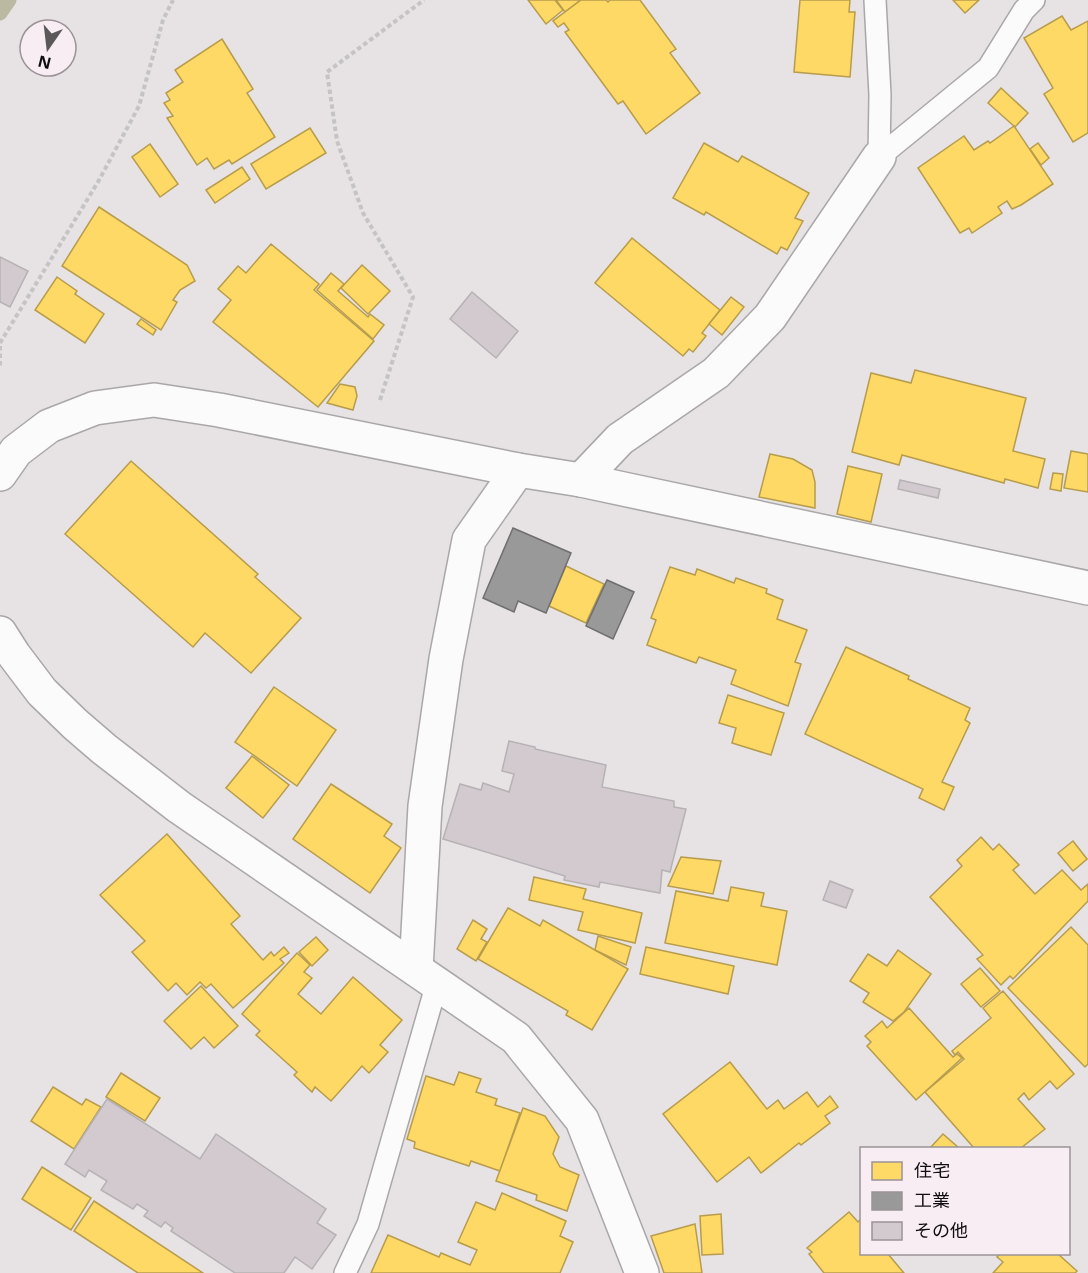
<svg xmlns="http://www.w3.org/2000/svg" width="1088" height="1273" viewBox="0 0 1088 1273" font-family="'Open Sans','Noto Sans JP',sans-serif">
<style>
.homes{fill:#ffd966;stroke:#b79c4c;stroke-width:1.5}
.industry{fill:#999;stroke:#706f70;stroke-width:1.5}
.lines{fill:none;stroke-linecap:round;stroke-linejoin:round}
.stream{stroke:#bbb9a1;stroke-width:15}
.building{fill:#d3cacf;stroke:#b6b2b4;stroke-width:1.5}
.service-casing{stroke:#aaa7a9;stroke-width:24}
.minor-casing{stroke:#aaa7a9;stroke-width:36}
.path{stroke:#c5c4c5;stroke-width:4;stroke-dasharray:4.5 3;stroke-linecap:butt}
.service{stroke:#fbfbfb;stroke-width:21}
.minor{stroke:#fbfbfb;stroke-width:33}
</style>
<rect width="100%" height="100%" fill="#e7e2e4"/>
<g class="homes">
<path d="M528 0H555L563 10 546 24Z"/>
<path d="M556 0H581L565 12Z"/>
<path d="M581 0H606L608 2 610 0H640L676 49 670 53 700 93 646 134 623 101 618 104 565 32 569 30 564 23 558 27 553 21Z"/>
<path d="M800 0H850L849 12H855L850 77 794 72Z"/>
<path d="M953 0H979L965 13Z"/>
<path d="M1062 16 1071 30 1088 21V133L1073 142 1044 94 1053 88 1024 38Z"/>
<path d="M222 39 253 89 247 93 275 137 232 164 229 160 214 169 207 158 197 165 167 118 173 116 164 103 170 100 166 93 183 82 175 70Z"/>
<path d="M1001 88 1028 113 1015 127 988 103Z"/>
<path d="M1014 126 1053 184 1021 205 1012 209 1007 201 998 207 1002 213 972 233 969 228 960 233 918 168 964 136 974 150 988 141 990 143Z"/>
<path d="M310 128 326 153 266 189 251 164Z"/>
<path d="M704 143 738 162 742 156 809 193 795 218 803 221 787 250 781 247 777 254 706 212 704 215 673 198Z"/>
<path d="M1038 143 1049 158 1041 165 1030 149Z"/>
<path d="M150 144 178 184 160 197 132 157Z"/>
<path d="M242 167 250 179 215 203 206 190Z"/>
<path d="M99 207 187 265 195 281 180 290 173 300 177 302 161 330 62 266Z"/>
<path d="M632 238 720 310 702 333 706 336 693 352 689 349 683 356 595 283Z"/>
<path d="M271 244 319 284 314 290 374 341 318 407 213 322 231 300 218 289 238 266 246 273Z"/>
<path d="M362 265 390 291 368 314 341 288Z"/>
<path d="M331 273 344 284 338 291 368 317 370 314 384 325 373 339 317 290Z"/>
<path d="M57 277 77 291 75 294 104 314 85 343 35 310Z"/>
<path d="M731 297 744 307 722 335 709 324Z"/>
<path d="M141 319 156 330 153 335 137 324Z"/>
<path d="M915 370 1026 398 1013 451 1045 459 1038 488 1005 479 1004 483 902 455 899 465 852 452 871 373 911 383Z"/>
<path d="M340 384 355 387 357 396 353 410 327 403Z"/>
<path d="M1071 451 1088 454V492L1064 488Z"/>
<path d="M770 454 793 459 812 470 815 482V508L759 497Z"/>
<path d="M131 461 258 574 255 577 301 618 251 673 205 633 193 647 65 534Z"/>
<path d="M848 466 882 474 871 522 837 514Z"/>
<path d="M1053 473 1063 474 1061 491 1050 489Z"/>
<path d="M566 566 604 584 586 623 549 606Z"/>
<path d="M670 567 695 575 697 569 734 583 736 578 767 589 766 593 783 600 777 619 807 630 795 662 801 664 788 706 731 684 736 670 699 657 696 663 647 645 656 620 651 618Z"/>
<path d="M846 647 909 676 908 679 970 708 965 720 970 723 942 782 954 787 944 810 919 798 923 789 805 734Z"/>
<path d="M274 687 336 730 297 786 235 742Z"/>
<path d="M728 695 784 713 771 755 732 743 736 728 719 723Z"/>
<path d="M252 756 289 785 263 818 226 788Z"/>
<path d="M331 784 392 824 384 836 401 848 370 893 293 839Z"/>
<path d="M167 834 240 916 231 924 263 960 271 952 274 956 284 947 289 953 280 959 284 963 233 1008 211 984 206 988 200 982 187 995 176 983 168 991 132 952 145 941 100 895Z"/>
<path d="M981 837 993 850 999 844 1019 865 1013 870 1035 894 1062 870 1081 890 1088 884V901L1013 979 1010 976 1001 985 977 959 983 955 930 897 962 866 957 860Z"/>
<path d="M1073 841 1087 859 1073 871 1058 853Z"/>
<path d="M681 857 721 861 713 894 668 886Z"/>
<path d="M534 877 586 889 583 899 642 913 635 943 578 930 583 912 529 900Z"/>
<path d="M731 887 764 893 761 906 787 911 777 965 665 943 676 891 728 901Z"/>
<path d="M508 908 540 926 543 920 628 969 592 1030 566 1015 568 1011 478 959Z"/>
<path d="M473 920 487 929 481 939 487 942 476 961 457 949Z"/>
<path d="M1071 927 1088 945V1064L1085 1067 1008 988Z"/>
<path d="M598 936 631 947 626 965 595 950Z"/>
<path d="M316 937 328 950 312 966 299 952Z"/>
<path d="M646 947 734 966 728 994 640 974Z"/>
<path d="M898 950 931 974 904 1012 893 1021 863 1002 869 993 850 981 868 954 887 966Z"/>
<path d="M297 953 310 965 304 972 312 978 298 994 321 1014 353 977 402 1020 380 1045 388 1052 369 1073 362 1066 331 1101 315 1087 312 1092 294 1075 297 1072 256 1035 260 1031 242 1014Z"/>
<path d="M980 968 1000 991 981 1007 961 984Z"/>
<path d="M201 986 238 1026 214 1048 204 1037 191 1049 164 1021Z"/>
<path d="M1003 991 1074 1074 1057 1089 1050 1081 1029 1100 1024 1093 1018 1099 1045 1129 1021 1148H974L925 1092 964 1059 958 1052 955 1055 952 1051 991 1018 983 1008Z"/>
<path d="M909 1008 953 1057 957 1054 962 1058 916 1100 867 1046 871 1042 865 1036 882 1021 887 1028Z"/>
<path d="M730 1062 767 1109 778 1100 784 1109 807 1092 818 1107 830 1096 838 1107 825 1116 830 1123 801 1145 799 1143 761 1173 749 1157 717 1182 663 1114Z"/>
<path d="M459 1072 481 1079 476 1092 497 1099 495 1105 520 1113 500 1171 471 1161 469 1166 414 1148 415 1142 407 1139 426 1076 454 1085Z"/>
<path d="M121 1073 160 1098 145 1121 106 1097Z"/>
<path d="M53 1087 82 1105 86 1099 101 1107 74 1149 31 1121Z"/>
<path d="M523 1108 545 1116 559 1137 553 1154 560 1167 579 1175 567 1211 536 1200 537 1195 496 1181Z"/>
<path d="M943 1134 959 1148H930Z"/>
<path d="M42 1167 91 1198 71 1230 22 1199Z"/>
<path d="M502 1193 566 1221 560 1236 573 1242 560 1273H371L388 1235 439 1257 441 1253 470 1265 477 1250 458 1242 476 1202 495 1210Z"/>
<path d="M94 1201 203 1273H138L74 1231Z"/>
<path d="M849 1212 858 1222 862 1218V1254H888L904 1273H824L809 1254 812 1252 807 1248Z"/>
<path d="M721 1214 723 1254 702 1255 700 1216Z"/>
<path d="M695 1224 702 1273H664L651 1236Z"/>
<path d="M1000 1254H1058L1077 1271 1075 1273H993L1003 1262 997 1257Z"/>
</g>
<g class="industry">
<path d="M513 528 571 553 546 613 518 601 514 612 483 598Z"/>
<path d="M607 580 634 592 613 639 586 626Z"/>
</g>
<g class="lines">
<path class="stream" d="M0 13 9 0"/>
</g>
<g class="building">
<path d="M0 257 28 271 10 307 0 302Z"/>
<path d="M472 292 518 331 496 358 450 319Z"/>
<path d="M900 480 940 489 938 498 898 489Z"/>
<path d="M509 741 535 747V749L606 765 602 787 674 801V807L686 809 670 872 662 870 660 893 600 882 599 887 564 880 565 876 443 839 460 784 481 790 483 783 509 792 514 774 502 771Z"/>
<path d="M830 881 853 890 846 908 823 900Z"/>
<path d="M107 1099 200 1159 216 1134 326 1209 317 1223 336 1235 312 1269 295 1257 284 1273H235L171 1231 173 1228 165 1222 161 1227 144 1216 148 1211 137 1204 133 1209 101 1190 107 1181 89 1170 85 1177 65 1164Z"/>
</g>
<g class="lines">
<defs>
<g id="service">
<path d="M875 0 880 95 879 157"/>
<path d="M879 157 988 68 1024 10 1034 0"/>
<path d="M345 1273 368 1224 437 983"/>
</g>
<g id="minor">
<path d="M0 474 16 451 49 426 95 408 154 400 219 410 518 470 581 480 1088 588"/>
<path d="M581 480 620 439 716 373 770 317 879 157"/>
<path d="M0 633 14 655 42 692 75 724 104 749 179 807 516 1038 582 1120 642 1273"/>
<path d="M416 969 425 806 446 659 469 540 518 470"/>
</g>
</defs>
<use href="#service" class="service-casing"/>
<use href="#minor" class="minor-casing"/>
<g class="path">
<path d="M0 343 98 182 139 106 163 20 173 0"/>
<path d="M0 346V366"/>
<path d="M380 400 413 297 363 213 337 141 327 72 424 0"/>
</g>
<use href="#service" class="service"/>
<use href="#minor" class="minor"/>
</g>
<rect x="860" y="1147" width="210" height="108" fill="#f7edf2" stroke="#9b9397" stroke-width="1.5"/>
<rect x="872" y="1162" width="30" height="18" fill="#ffd966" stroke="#9b9397" stroke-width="1.5"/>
<text x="914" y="1177" font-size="18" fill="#100d0f">住宅</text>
<rect x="872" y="1192" width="30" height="18" fill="#999999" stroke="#9b9397" stroke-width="1.5"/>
<text x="914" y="1207" font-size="18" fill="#100d0f">工業</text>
<rect x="872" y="1222" width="30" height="18" fill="#d3cacf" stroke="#9b9397" stroke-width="1.5"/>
<text x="914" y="1237" font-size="18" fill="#100d0f">その他</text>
<g transform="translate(48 48) rotate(194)"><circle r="28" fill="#f7edf2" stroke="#9b9397" stroke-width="1.5"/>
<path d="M0-4.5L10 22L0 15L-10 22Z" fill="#5b585a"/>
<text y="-9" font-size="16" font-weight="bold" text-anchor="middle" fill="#100d0f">N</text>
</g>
</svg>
